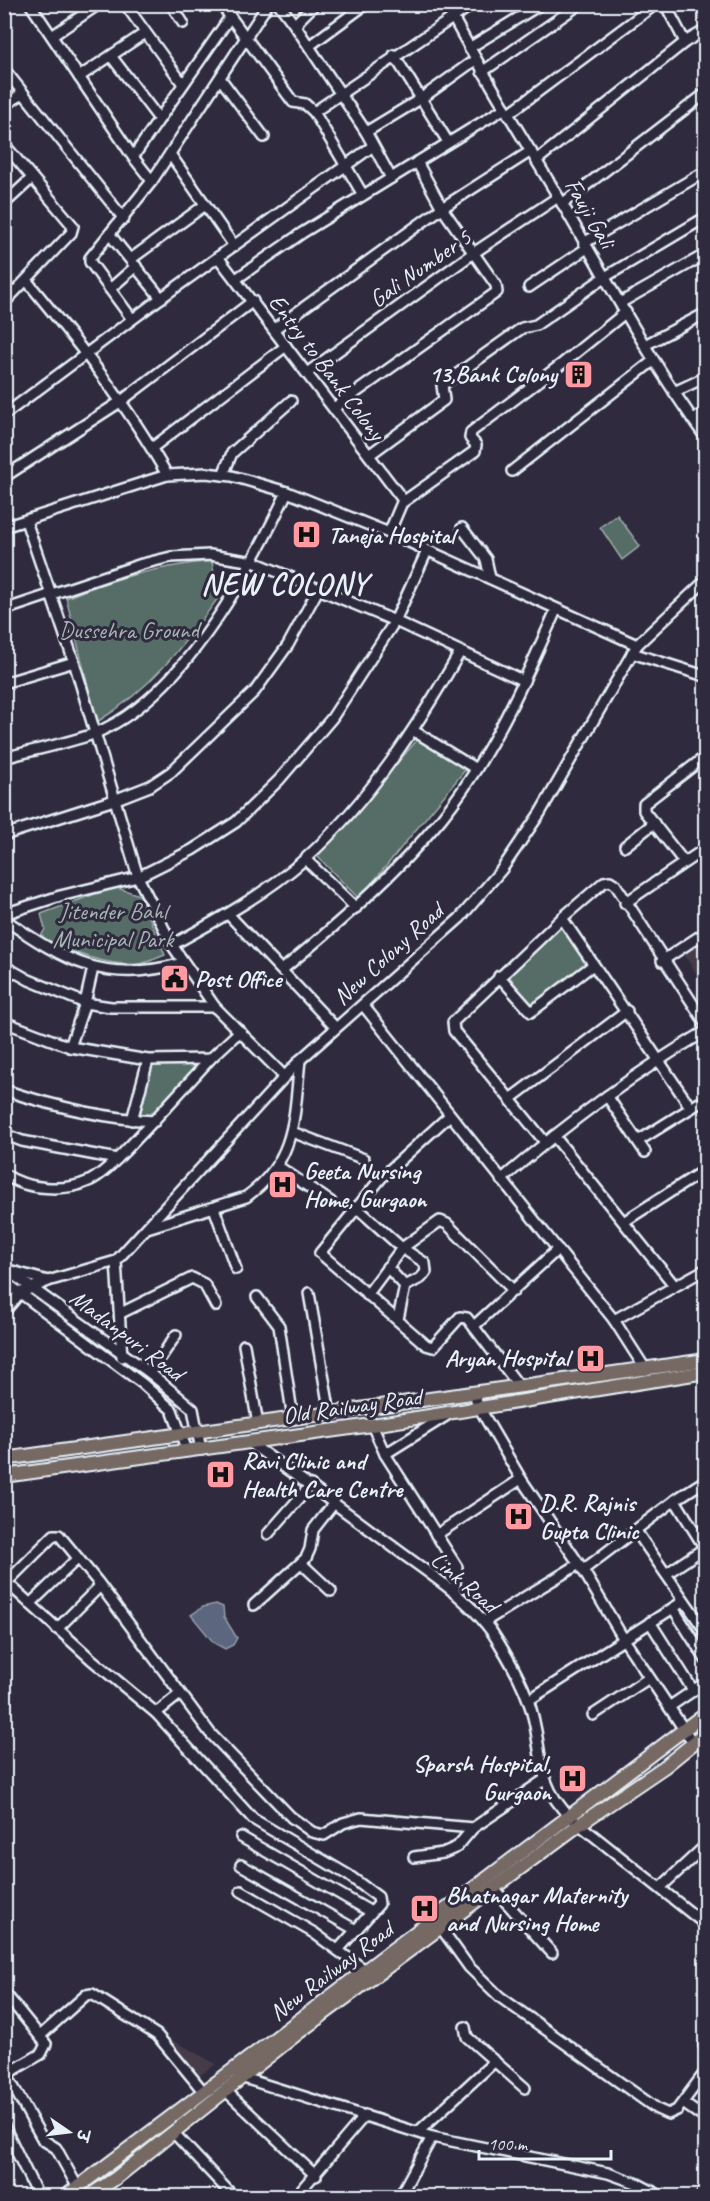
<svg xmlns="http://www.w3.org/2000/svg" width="710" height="2201" viewBox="0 0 710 2201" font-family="Caveat,'Playpen Sans Deva',sans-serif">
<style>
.built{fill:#443a49}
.green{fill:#576c66;stroke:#a0aeaf;stroke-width:1.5}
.water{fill:#5b667e;stroke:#939eaf;stroke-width:1.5}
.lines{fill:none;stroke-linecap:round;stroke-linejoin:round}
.minor-casing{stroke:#e8f1f8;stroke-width:14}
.major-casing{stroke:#e8f1f8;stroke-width:16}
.minor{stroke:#2f2a3d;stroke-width:9}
.major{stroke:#766964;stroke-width:12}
.labels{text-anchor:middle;stroke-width:6;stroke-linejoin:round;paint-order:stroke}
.street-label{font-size:24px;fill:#e8f1f8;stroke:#2f2a3d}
.poi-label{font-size:24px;font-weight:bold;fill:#e8f1f8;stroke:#2f2a3d;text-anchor:start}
.park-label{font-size:24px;fill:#a7b5b6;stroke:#2f2a3d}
.district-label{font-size:30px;font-weight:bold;letter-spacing:1.5px;fill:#e8f1f8;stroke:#2f2a3d}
</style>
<rect width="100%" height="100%" fill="#2f2a3d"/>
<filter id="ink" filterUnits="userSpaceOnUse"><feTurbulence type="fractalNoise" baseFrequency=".0167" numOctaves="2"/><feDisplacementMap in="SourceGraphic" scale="12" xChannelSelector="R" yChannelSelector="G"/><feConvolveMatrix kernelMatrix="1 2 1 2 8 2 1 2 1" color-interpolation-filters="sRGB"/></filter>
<g filter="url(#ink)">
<g class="built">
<path d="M705 937V988L682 951Z"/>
<path d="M167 2037 216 2064 196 2078Z"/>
</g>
<g class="green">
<path d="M617 515 640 546 622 560 600 527Z"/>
<path d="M212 561 216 585 224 590C184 644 155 686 97 722L66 598C112 578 163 566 212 561Z"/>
<path d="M418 739 466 769 359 899 317 856Z"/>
<path d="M114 887 140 895 165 955C157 958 147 963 138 964 107 967 68 951 40 938L45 929 41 914Z"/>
<path d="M563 925 589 963 531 1008 508 974Z"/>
<path d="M198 1063 152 1117 140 1116 152 1065Z"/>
</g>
<path class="water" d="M216 1604 223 1607 224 1617 237 1638 233 1645 225 1649 214 1643 191 1615 203 1607Z"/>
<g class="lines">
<defs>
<g id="minor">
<path d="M30 4 133 157 152 181"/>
<path d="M125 4 183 84"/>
<path d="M171 4 183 23"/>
<path d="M221 4 293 102 305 104 314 112 363 195"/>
<path d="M279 4 296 27"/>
<path d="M315 4 299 20 296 27 366 132 391 178"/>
<path d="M446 4C482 74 524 139 563 205 609 284 652 364 706 438"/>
<path d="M665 4 685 42"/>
<path d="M4 6 6 4"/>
<path d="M52 36 99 4"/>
<path d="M309 46 366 4"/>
<path d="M469 48 541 4"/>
<path d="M394 55 448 142"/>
<path d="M111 56 159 119"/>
<path d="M4 69 124 219"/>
<path d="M482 72 580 4"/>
<path d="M79 77 145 33"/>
<path d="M220 78 264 137"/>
<path d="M4 106 23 93"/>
<path d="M314 112 473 4"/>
<path d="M508 114 656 4"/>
<path d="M366 132 422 98 475 60"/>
<path d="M4 144 73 226 71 233 4 303"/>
<path d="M170 154 234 246"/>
<path d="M133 157 230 17"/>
<path d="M537 160 685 42 706 30"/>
<path d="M4 204 32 178"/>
<path d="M562 204 706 93"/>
<path d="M111 236 161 298"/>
<path d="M584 243 706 171"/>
<path d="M218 257 403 500 389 533"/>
<path d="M131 259 205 205"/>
<path d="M236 279 302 233 505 108"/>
<path d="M27 281C78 343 128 405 167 475"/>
<path d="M529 287 587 248"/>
<path d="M110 289 136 266"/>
<path d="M620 303 706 254"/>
<path d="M132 319 90 262V258L152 181 268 4"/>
<path d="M274 329 442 208 531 151"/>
<path d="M645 345 706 313"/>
<path d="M307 373 472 254 558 197"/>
<path d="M674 392 706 377"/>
<path d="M334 408 497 292 496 285 442 208 417 162"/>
<path d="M4 415 161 298 373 146"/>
<path d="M692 419 706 413"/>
<path d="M152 448 286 346"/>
<path d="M369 455 444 400 442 385 522 328 536 325 605 277 706 217"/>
<path d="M512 471 653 361"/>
<path d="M223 475 232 453 291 401"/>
<path d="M4 477 120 402 253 301"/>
<path d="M403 502 475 451 476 445 470 438 471 432 563 363 626 312"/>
<path d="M26 521 74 662 138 877 172 945 215 1007 285 1077"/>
<path d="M4 527 167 475 206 473 232 476 287 492 389 533 637 645"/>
<path d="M462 528 486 559 490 578"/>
<path d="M4 610 142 564 171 557 210 555 254 562 395 621 524 681"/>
<path d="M632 653 705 676"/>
<path d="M4 683 74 662"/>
<path d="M414 731 476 769"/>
<path d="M4 758C33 750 65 744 93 734 181 700 249 573 287 492"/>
<path d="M4 835 114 800 150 786 171 772 255 691 288 645 319 588"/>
<path d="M625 846 654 823"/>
<path d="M305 859 356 908"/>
<path d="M684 862 644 811V804L706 756"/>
<path d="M625 903 706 848"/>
<path d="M4 914 60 896 138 877 192 850 236 822 279 780 332 718 395 621 427 551"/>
<path d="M229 915 335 1027"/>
<path d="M562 918 691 1108"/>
<path d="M4 919C68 963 105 984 183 963"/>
<path d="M172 945C218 920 265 894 305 859 370 800 417 727 460 652"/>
<path d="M662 961 706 932"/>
<path d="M4 966 29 980 85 1003 111 1007H215"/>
<path d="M282 970C339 923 394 876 441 819 491 757 524 682 556 610"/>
<path d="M499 976 531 1012 593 965"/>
<path d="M363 1005 614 1320 646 1370"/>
<path d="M4 1022 70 1047 148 1060 210 1059 240 1031"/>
<path d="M70 1047 85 1003 93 968"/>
<path d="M4 1090C53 1106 104 1119 155 1121"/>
<path d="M607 1096 645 1152"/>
<path d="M510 1099 627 1011"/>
<path d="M450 1115 382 1177 320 1253 426 1345 433 1347 460 1317 467 1318 519 1386"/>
<path d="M132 1120 148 1060"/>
<path d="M292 1132 364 1159"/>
<path d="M4 1134 22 1141 117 1159"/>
<path d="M554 1136 674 1285"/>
<path d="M638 1141 699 1103"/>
<path d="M545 1142 454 1031 453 1022 562 918 604 882 610 881 615 884 706 1024"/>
<path d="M279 1167 331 1202"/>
<path d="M4 1174C26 1190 65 1192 89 1181 102 1175 115 1161 125 1151 154 1121 182 1090 210 1059"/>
<path d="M501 1180C565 1125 633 1074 706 1031"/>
<path d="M356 1207 402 1248 425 1263 426 1272 421 1278 405 1286"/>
<path d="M214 1208 236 1269"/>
<path d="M625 1221 706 1169"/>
<path d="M147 1228 246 1197C297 1160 294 1116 300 1060"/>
<path d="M116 1261 122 1357"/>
<path d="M387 1267 405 1286 398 1319"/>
<path d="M4 1268 150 1373 193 1409 201 1450"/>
<path d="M12 1271 48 1281"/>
<path d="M4 1281 143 1384 172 1410 187 1451"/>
<path d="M309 1293 330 1414"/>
<path d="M367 1295 402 1248 440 1221 447 1224 514 1291"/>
<path d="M257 1297 279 1326 293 1419"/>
<path d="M4 1312 20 1293 48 1281 116 1261 300 1060 460 918 502 869 540 813 637 645 706 580"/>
<path d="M121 1313 192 1278 204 1284 216 1306"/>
<path d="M614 1320 706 1269"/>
<path d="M474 1326 558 1249"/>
<path d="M244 1345 258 1424"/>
<path d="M150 1373 176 1335"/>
<path d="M473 1393 480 1409 521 1479 583 1570 623 1638 693 1743"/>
<path d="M372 1425 385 1454 457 1567 454 1593"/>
<path d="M248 1442C297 1475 344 1511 392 1546 429 1574 475 1601 499 1643 510 1661 521 1680 528 1700 545 1744 531 1779 570 1817L706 1925"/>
<path d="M385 1454 449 1414"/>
<path d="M675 1500 706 1550"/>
<path d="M636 1531 706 1632"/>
<path d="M268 1534 311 1485"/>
<path d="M436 1535 521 1479"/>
<path d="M301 1563 331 1591"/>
<path d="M583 1570 675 1500 706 1480"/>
<path d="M666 1574 706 1547"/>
<path d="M4 1580 91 1659 156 1713 253 1819 348 1875 378 1897 379 1904 338 1950"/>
<path d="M7 1582 54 1535H59L97 1581 210 1733 291 1817 312 1832 324 1835 343 1823 361 1818 473 1828"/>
<path d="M30 1604 78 1558"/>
<path d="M254 1605 306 1558 310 1549 313 1530 334 1503"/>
<path d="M673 1608 706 1660"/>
<path d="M484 1622 579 1564"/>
<path d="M650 1622 693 1690"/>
<path d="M57 1629 100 1586"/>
<path d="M529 1700 684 1601"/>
<path d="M669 1707 706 1682"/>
<path d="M156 1713 180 1694"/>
<path d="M593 1715 649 1678"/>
<path d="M241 1837 371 1912"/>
<path d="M414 1857 443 1853 457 1847 473 1828 544 1780"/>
<path d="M241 1865 356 1930"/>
<path d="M661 1887 706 1845"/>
<path d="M494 1889 552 1953"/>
<path d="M241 1891 314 1933 370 1974"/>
<path d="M441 1928 469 1967 500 1997 657 2109 668 2114 677 2110 706 2071"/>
<path d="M4 1992 46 2044 41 2054 7 2074"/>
<path d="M465 2027 467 2037 525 2088"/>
<path d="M40 2036 86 1995 92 1994 157 2035 203 2091"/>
<path d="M704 2046 706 2045"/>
<path d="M4 2070 43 2140 56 2148 78 2188"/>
<path d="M239 2073 247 2079 432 2137 608 2173 636 2183 661 2196"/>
<path d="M225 2090 316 2176"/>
<path d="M683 2103 706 2119"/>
<path d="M4 2126 38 2196"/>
<path d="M173 2132 233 2196"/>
<path d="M418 2132 495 2061"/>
<path d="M296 2196 365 2115"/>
<path d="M400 2196 432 2137"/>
<path d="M701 2196 706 2189"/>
</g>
<g id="major">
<path d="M4 1459 706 1360"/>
<path d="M4 1476 372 1425 706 1372"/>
<path d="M66 2196 706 1713"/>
<path d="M89 2196 116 2178 298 2033 580 1824 664 1767 706 1733"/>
</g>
</defs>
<use href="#minor" class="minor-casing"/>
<use href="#major" class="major-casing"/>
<use href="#minor" class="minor"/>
<use href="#major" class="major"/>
</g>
</g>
<defs>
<symbol id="building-square" viewBox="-11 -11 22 22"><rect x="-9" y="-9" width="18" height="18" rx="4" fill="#ff9aa2" stroke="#2f2a3d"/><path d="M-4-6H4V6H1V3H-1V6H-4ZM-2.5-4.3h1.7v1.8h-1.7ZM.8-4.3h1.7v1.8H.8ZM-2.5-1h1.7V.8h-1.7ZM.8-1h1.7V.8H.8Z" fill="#111"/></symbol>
<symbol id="hospital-square" viewBox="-11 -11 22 22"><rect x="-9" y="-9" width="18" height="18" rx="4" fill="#ff9aa2" stroke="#2f2a3d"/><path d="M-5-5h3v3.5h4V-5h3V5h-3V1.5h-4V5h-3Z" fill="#111"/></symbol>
<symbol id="civic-square" viewBox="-11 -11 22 22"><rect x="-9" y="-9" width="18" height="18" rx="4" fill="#ff9aa2" stroke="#2f2a3d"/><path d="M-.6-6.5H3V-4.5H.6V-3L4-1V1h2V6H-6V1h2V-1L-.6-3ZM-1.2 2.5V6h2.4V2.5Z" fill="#111"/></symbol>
</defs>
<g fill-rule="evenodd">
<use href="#building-square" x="562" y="358" width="33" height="33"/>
<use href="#hospital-square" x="290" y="518" width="33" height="33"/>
<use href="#civic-square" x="158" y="962" width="33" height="33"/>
<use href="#hospital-square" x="266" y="1168" width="33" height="33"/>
<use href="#hospital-square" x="574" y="1342" width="33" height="33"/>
<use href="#hospital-square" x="204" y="1458" width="33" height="33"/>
<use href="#hospital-square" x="502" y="1500" width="33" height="33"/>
<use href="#hospital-square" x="556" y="1762" width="33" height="33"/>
<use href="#hospital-square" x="408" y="1892" width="33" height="33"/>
</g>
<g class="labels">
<g class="street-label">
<text transform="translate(590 213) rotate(60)" y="8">Fauji Gali</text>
<text transform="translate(420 268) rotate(-35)" y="8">Gali Number 5</text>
<text transform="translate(327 367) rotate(53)" y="8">Entry to Bank Colony</text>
<text transform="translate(388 954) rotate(-42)" y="8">New Colony Road</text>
<text transform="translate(127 1335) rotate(37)" y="8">Madanpuri Road</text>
<text transform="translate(352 1406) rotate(-8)" y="8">Old Railway Road</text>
<text transform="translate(465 1582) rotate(41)" y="8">Link Road</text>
<text transform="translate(331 1971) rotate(-37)" y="8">New Railway Road</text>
</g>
<g class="poi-label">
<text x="557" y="382" text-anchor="end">13,Bank Colony</text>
<text x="328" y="543">Taneja Hospital</text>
<text x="195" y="987">Post Office</text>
<text x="304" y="1179">Geeta Nursing<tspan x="304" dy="28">Home, Gurgaon</tspan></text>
<text x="569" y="1366" text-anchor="end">Aryan Hospital</text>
<text x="242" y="1469">Ravi Clinic and<tspan x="242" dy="28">Health Care Centre</tspan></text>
<text x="540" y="1511">D.R. Rajnis<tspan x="540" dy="28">Gupta Clinic</tspan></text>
<text x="551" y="1772" text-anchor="end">Sparsh Hospital,<tspan x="551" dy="28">Gurgaon</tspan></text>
<text x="446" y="1903">Bhatnagar Maternity<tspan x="446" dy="28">and Nursing Home</tspan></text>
</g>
<g class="park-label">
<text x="129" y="638">Dussehra Ground</text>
<text x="113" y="919">Jitender Bahl<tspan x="113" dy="28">Municipal Park</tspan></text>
</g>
<g class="district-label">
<text x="285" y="594">NEW COLONY</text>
</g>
</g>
<rect width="710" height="2201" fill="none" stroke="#2f2a3d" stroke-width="24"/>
<rect x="12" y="12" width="686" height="2177" fill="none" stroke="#e8f1f8" stroke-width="2" filter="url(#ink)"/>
<g transform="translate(69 2132) rotate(104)" stroke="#2f2a3d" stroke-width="4.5" paint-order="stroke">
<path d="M0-4.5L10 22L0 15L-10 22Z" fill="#e8f1f8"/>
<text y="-9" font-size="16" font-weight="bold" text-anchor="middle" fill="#e8f1f8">उ</text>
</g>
<path d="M479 2150v9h132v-9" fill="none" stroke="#e8f1f8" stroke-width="3"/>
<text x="488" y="2150" font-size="18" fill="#e8f1f8" stroke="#2f2a3d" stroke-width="4.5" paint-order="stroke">100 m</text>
</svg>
